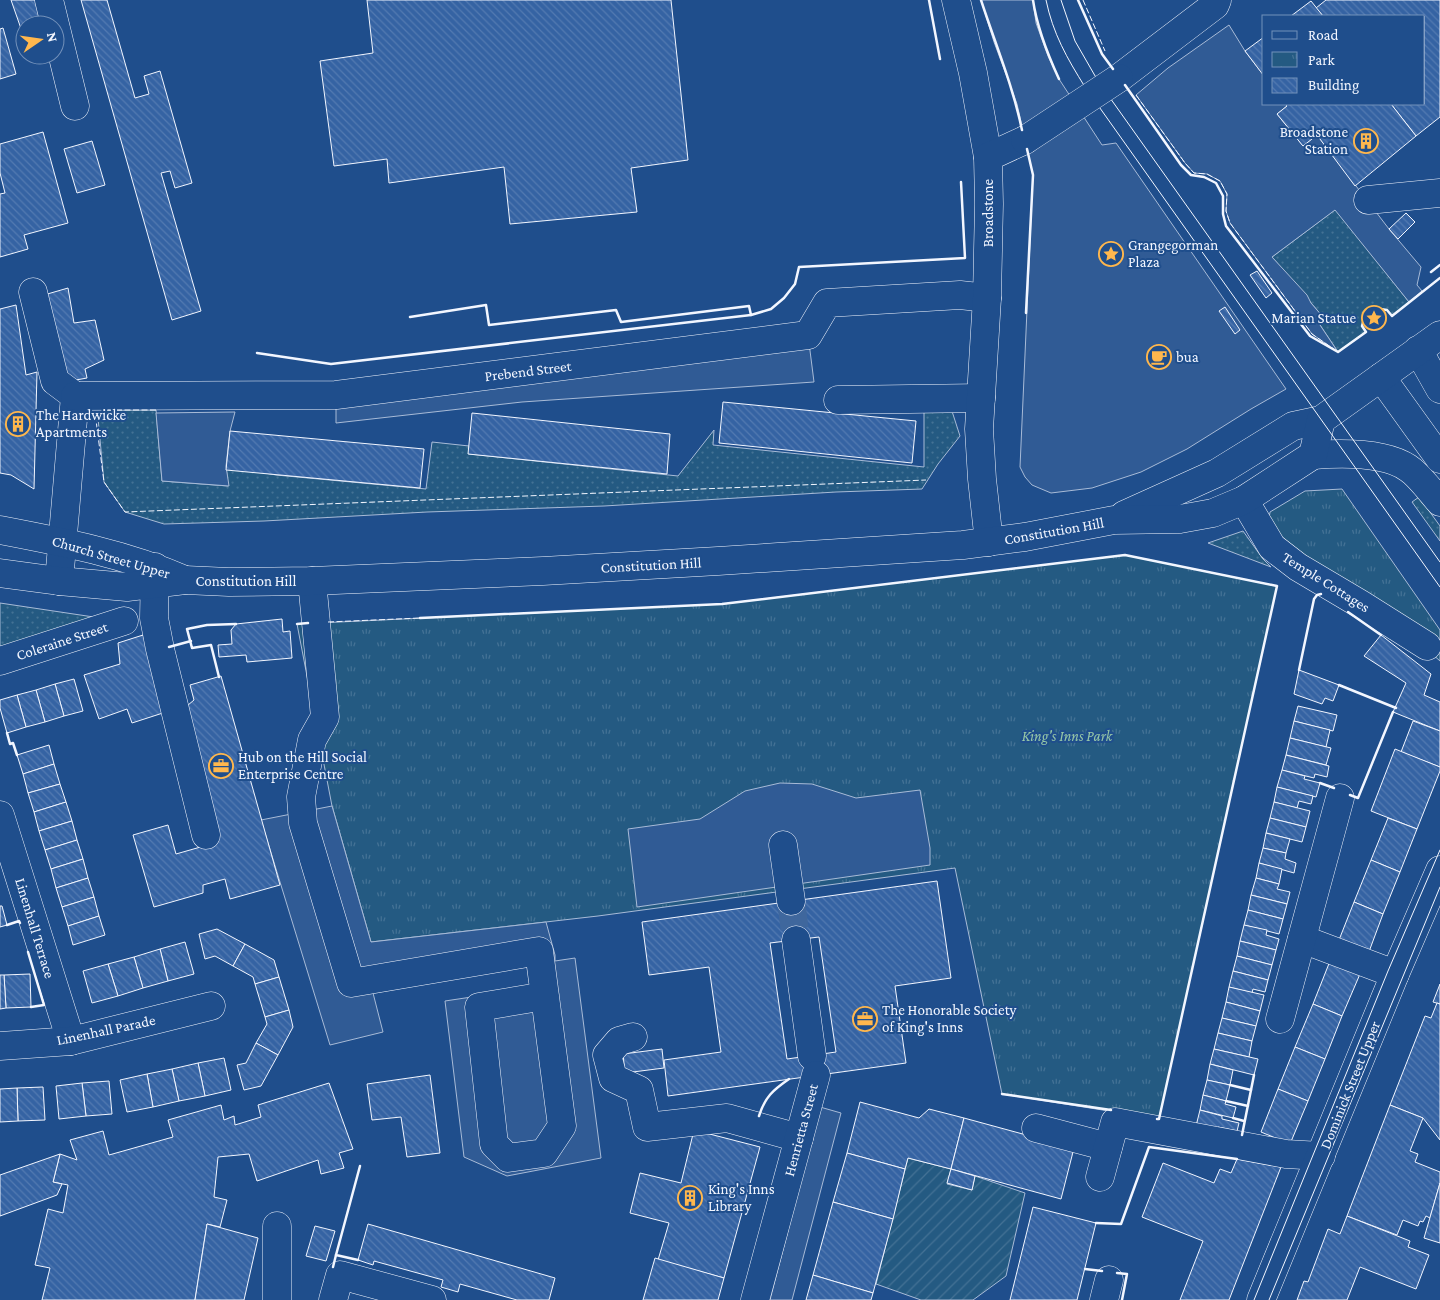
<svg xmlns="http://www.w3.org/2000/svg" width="1440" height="1300" viewBox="0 0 1440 1300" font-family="'Crimson Pro',serif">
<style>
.grass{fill:url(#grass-dots);stroke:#a8bbd7}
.park{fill:url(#park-tufts);stroke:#a8bbd7}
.garden{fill:url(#garden-furrows);stroke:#a8bbd7}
.parking{fill:#305b95;stroke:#a8bbd7}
.building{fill:url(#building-back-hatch);stroke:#f2f6ff;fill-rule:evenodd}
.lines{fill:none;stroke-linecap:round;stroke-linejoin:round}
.minor-tunnel{stroke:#3f679d;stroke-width:28;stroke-dasharray:28 14;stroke-linecap:butt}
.minor-casing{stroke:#f2f6ff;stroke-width:29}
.major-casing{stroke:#f2f6ff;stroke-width:29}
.minor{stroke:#1f4e8c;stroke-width:28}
.major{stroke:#1f4e8c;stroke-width:28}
.tram{stroke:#f2f6ff;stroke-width:1}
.minor-bridge-casing{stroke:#f2f6ff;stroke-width:29;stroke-linecap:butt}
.minor-bridge{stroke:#1f4e8c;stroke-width:28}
.fence{stroke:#f2f6ff;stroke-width:1;stroke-dasharray:6 2.5;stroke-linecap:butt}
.wall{stroke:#f2f6ff;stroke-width:2.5}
.labels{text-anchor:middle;stroke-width:4;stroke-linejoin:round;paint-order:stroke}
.poi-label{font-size:15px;fill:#f2f6ff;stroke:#1f4e8c;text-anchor:start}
.street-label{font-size:15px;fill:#f2f6ff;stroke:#1f4e8c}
.park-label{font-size:15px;font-style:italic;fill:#97c8a6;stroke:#1f4e8c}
</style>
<defs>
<pattern id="grass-dots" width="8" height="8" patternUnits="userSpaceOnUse" patternTransform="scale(1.25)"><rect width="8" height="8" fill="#245a82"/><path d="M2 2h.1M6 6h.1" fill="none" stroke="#447295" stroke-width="1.8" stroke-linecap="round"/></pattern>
<pattern id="park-tufts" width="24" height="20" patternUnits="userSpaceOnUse" patternTransform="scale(1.25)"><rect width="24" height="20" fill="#245a82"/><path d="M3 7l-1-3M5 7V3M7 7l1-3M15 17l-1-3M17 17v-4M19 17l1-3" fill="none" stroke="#447295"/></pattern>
<pattern id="garden-furrows" width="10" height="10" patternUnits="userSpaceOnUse" patternTransform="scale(1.25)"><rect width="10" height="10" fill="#245a82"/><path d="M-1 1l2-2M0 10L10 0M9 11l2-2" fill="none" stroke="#447295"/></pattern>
<pattern id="building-back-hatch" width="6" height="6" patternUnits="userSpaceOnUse" patternTransform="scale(1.25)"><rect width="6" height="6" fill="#3563a3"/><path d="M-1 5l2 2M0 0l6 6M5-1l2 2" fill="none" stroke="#537ab1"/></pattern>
</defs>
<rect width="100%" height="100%" fill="#1f4e8c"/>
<g class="grass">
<path d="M1336 209 1409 302 1392 316 1387 310C1376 308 1365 315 1362 326L1366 332 1338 352 1318 322 1323 317 1272 257Z"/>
<path d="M950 405 960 436 938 464 922 489 836 492 604 506 427 512 264 521 164 524 125 512 104 482 98 418 105 410H156L162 481 228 486 226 466 276 475 426 489 432 442 469 446V454L678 476 714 430 713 445 924 467V408Z"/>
<path d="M1419 497 1440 526V541L1412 502Z"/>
<path d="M1243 531 1263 559 1271 567 1208 543Z"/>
<path d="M0 603 107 619 0 651Z"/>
</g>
<g class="park">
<path d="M1342 489 1440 630V661L1367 596 1305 555 1277 533 1269 519 1270 512 1305 491Z"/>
<path d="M1125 555 1277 586 1159 1119 1002 1094 955 868 598 916 371 942 332 806 297 624 722 604Z"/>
</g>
<path class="garden" d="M908 1158 951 1169 947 1184 972 1190 975 1176 1025 1193 1006 1276 973 1300H921L876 1284Z"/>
<g class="parking">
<path d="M981 0H1033L1036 23 1048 56 1059 79 1102 145 1116 143 1286 389 1251 409 1187 449 1141 472 1092 488 1051 493 1032 485 1025 477 1020 467 1033 175 1017 104 994 42Z"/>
<path d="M1229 25 1245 51 1264 76V104H1285L1287 106 1277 114 1303 146 1317 135 1389 229 1421 267 1417 285 1422 291 1409 302 1335 210 1272 257 1307 295 1311 303 1323 317 1318 322 1338 352 1312 334 1230 223 1226 211 1227 194 1220 181 1207 174 1194 173 1185 163 1136 95 1168 68Z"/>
<path d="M808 335 814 382 522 402 336 423V395Z"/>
<path d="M235 412 230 431 226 466 229 486 162 481 156 413Z"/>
<path d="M780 783 812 784 856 798 920 790 930 848V865L637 907 628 829 700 819 745 791Z"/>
<path d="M332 806 371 942 546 922 555 955V961L575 958 601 1158 507 1176 464 1157 445 1001 538 987 535 965 373 993 383 1032 330 1045 261 820Z"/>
<path d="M820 1107 841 1113 792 1300H770Z"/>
</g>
<g class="building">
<path d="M11 0H36L44 25H25V40Z"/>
<path d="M81 0H107L135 98 149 94 144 76 160 71 192 183 175 188 170 171 161 173 201 311 172 320Z"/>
<path d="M367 0H671L688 160 631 168 637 212 510 224 504 167 389 183 387 159 334 166 320 61 373 53Z"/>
<path d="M1326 0H1440V117L1416 136 1391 104H1424V16H1323L1316 8Z"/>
<path d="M1311 1 1323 16H1291Z"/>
<path d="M3 28 16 74 0 79V29Z"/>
<path d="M1264 37V76L1245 51Z"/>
<path d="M1285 104H1391L1416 136 1355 186 1317 135 1303 146 1277 114 1287 106Z"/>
<path d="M43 132 68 223 24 235 28 249 0 257V194L5 193 0 173V144Z"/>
<path d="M92 141 105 185 77 193 64 149Z"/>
<path d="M1406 213 1415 222 1398 239 1389 229Z"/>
<path d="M1257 271 1272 293 1266 298 1250 275Z"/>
<path d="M68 288 74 323 95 320 104 360 85 369 87 378 65 382 44 295Z"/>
<path d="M16 305 26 375 37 372 34 489 11 475 0 473V309Z"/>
<path d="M1225 307 1240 330 1235 334 1219 311Z"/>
<path d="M723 402 916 421 912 463 719 443Z"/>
<path d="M472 413 670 434 667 474 468 454Z"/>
<path d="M230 431 424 449 420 488 226 470Z"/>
<path d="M282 619 283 632 290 631 292 658 247 662 246 655 219 657 218 645 232 644 231 630 236 624Z"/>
<path d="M143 635 169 711 132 723 127 709 99 719 84 675 120 664 118 643Z"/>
<path d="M1381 635 1431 674 1424 695 1440 702V731L1393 712 1406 683 1364 656Z"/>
<path d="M1299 670 1339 685 1333 701 1325 698 1322 704 1294 694Z"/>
<path d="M221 676 280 885 230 899 225 879 203 885V893L154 907 133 835 168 825 176 854 218 842 181 711 194 700 190 685Z"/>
<path d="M74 679 83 711 64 716 55 684Z"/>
<path d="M55 684 64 716 45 722 36 690Z"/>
<path d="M36 690 45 722 26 727 17 695Z"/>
<path d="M17 695 26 727 7 733 0 708V700Z"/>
<path d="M1298 706 1337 715 1333 731 1294 721Z"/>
<path d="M1294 721 1330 730 1326 747 1290 738Z"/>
<path d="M1413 721 1440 731V767L1401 752Z"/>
<path d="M1290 738 1331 748 1326 765 1286 755Z"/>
<path d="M49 745 54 764 23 774 17 755Z"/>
<path d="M1395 749 1440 767V771L1417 829 1371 811Z"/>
<path d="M1286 755 1329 766 1327 777 1315 774 1314 778 1282 770Z"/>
<path d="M54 764 60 784 28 793 23 774Z"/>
<path d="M1282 770 1305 776 1304 779 1320 783 1316 797 1277 787Z"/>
<path d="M60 784 66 802 34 812 28 793Z"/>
<path d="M1277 787 1313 796 1311 804 1299 801 1297 808 1274 802Z"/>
<path d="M66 802 72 821 39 831 34 812Z"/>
<path d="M1274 802 1310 811 1306 827 1270 818Z"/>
<path d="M1270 818 1306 827 1302 842 1266 833Z"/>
<path d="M1388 818 1417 829 1400 872 1371 860Z"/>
<path d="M72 821 77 840 45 850 39 831Z"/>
<path d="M1266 833 1290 839 1286 853 1263 848Z"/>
<path d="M77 840 83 859 51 869 45 850Z"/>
<path d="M1263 848 1286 853 1285 859 1296 863 1294 873 1259 863Z"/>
<path d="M83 859 88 878 56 888 51 869Z"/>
<path d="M1371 860 1400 872 1383 914 1354 902Z"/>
<path d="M1259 863 1282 869 1279 884 1256 878Z"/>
<path d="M88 878 94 897 62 907 56 888Z"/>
<path d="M1256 878 1279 884 1277 889 1290 892 1287 904 1251 895Z"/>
<path d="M937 881 951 978 895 986 906 1063 668 1096 664 1060 721 1052 709 967 649 975 642 922ZM819 937 836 1052 787 1059 770 943Z"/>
<path d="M1251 895 1287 904 1283 919 1248 910Z"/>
<path d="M94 897 99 916 68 926 62 907Z"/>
<path d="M1354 902 1383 914 1367 957 1337 945Z"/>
<path d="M0 906H2L7 925 0 927Z"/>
<path d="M1248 910 1283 919 1279 934 1244 925Z"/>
<path d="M99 916 105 935 73 945 68 926Z"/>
<path d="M1244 925 1267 930 1266 935 1279 939 1276 950 1240 941Z"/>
<path d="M217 929 245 944 233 966 215 956 205 959 199 934Z"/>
<path d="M1240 941 1276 950 1272 965 1237 956Z"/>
<path d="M185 942 194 974 168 981 160 949Z"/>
<path d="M245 944 274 960 279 977 255 984 253 977 233 966Z"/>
<path d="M160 949 168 981 143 988 134 957Z"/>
<path d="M1237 956 1272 965 1268 980 1233 971Z"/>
<path d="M134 957 143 988 118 996 108 964Z"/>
<path d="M1330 961 1360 974 1342 1016 1313 1004Z"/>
<path d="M108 964 118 996 92 1003 83 971Z"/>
<path d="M1233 971 1268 980 1265 992 1253 989 1252 993 1229 987Z"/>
<path d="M30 974 31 1007 6 1008 4 975Z"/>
<path d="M0 975H4L6 1008 0 1009Z"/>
<path d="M279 977 289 1010 265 1017 255 984Z"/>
<path d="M1440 984V1004L1433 1002Z"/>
<path d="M1229 987 1264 995 1260 1011 1226 1002Z"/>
<path d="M1226 1002 1260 1011 1256 1026 1222 1018Z"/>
<path d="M1437 1003 1440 1004V1140L1423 1118 1390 1105 1425 1016 1431 1018Z"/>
<path d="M1313 1004 1342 1016 1325 1059 1295 1047Z"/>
<path d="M289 1010 293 1027 278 1055 256 1043 267 1024 265 1017Z"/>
<path d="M1222 1018 1256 1026 1252 1041 1218 1033Z"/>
<path d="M1218 1033 1252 1041 1249 1057 1214 1049Z"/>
<path d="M256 1043 278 1055 261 1086 244 1090 237 1065 246 1063Z"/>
<path d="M1295 1047 1325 1059 1308 1101 1278 1089Z"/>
<path d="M662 1049 664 1068 625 1073 623 1054Z"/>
<path d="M1214 1049 1258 1059 1254 1075 1210 1064Z"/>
<path d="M224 1058 231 1090 205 1096 198 1063Z"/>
<path d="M198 1063 205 1096 179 1101 172 1069Z"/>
<path d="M1210 1064 1233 1070 1230 1085 1207 1080Z"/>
<path d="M172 1069 179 1101 153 1107 147 1074Z"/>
<path d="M147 1074 153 1107 127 1112 120 1080Z"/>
<path d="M430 1075 440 1153 407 1157 401 1117 372 1120 367 1084Z"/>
<path d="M1207 1080 1230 1085 1226 1101 1203 1095Z"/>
<path d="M109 1081 112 1114 86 1116 82 1083Z"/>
<path d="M82 1083 86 1116 59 1119 56 1086Z"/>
<path d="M329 1083 353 1149 339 1153 344 1168 321 1174 318 1160 257 1181 249 1154 218 1157 214 1197 227 1200 220 1227 207 1224 195 1300H42L50 1268 35 1265 48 1209 63 1213 68 1185 53 1182 60 1154 77 1160 70 1140 103 1131 109 1155 173 1137 168 1120 221 1105 224 1120 234 1116 235 1125 261 1117 258 1105Z"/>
<path d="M43 1087 45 1120 18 1121 17 1088Z"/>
<path d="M17 1088 18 1121 0 1122V1089Z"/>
<path d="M1278 1089 1308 1101 1290 1144 1261 1132Z"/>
<path d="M1203 1095 1226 1101 1225 1104 1236 1107 1233 1118 1200 1110Z"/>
<path d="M860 1102 919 1118 929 1109 964 1118 951 1169 908 1158 905 1169 847 1153Z"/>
<path d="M1390 1105 1423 1118 1410 1151 1418 1154 1415 1162 1440 1172V1183L1430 1218 1426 1216 1423 1222 1420 1221 1418 1226 1403 1220 1397 1235 1347 1216Z"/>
<path d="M1200 1110 1222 1116V1119L1239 1123 1237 1131 1218 1127V1131L1196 1126Z"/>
<path d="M964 1118 1074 1148 1061 1199 951 1169Z"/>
<path d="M694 1130 760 1147 724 1278 658 1260 669 1223 630 1213 640 1173 681 1183Z"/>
<path d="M847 1153 905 1169 893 1219 833 1202Z"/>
<path d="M60 1154 53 1182 62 1184 57 1195 0 1216V1175Z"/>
<path d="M1237 1159 1281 1167 1229 1300H1180L1203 1241 1142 1217 1163 1163 1214 1183 1220 1169 1231 1173Z"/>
<path d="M951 1169 975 1176 972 1190 947 1183Z"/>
<path d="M1440 1183V1243L1424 1238Z"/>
<path d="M833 1202 893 1219 873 1293 813 1275Z"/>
<path d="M1033 1207 1096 1223 1077 1300H1010Z"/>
<path d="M1347 1216 1410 1241 1408 1247 1429 1255 1416 1289 1360 1267 1347 1300H1297L1304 1281 1308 1282 1328 1229 1340 1234Z"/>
<path d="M207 1224 258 1238 244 1300H195Z"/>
<path d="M368 1224 555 1278 549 1300H517L460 1284 458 1292 441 1287 443 1280 374 1261 373 1265 358 1260Z"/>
<path d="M315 1226 335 1231 326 1261 306 1256Z"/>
<path d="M655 1258 724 1278 718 1300H643Z"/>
<path d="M813 1275 873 1293 871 1300H806Z"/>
</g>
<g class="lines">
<path class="minor-tunnel" d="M791 901 796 940"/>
<defs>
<g id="minor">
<path d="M49 0 75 106"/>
<path d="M956 0 973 73 988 157"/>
<path d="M1119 78 1215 5 1217 0"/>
<path d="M1368 200 1440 193"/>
<path d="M33 292 55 381 75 396 59 581"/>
<path d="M75 396 336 395 808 335 827 303 960 295 987 298"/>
<path d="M838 400 981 398"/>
<path d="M1244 500 1272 547 1298 567 1362 605 1427 646"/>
<path d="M989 542 982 479 979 429 987 298 989 204 988 157 1025 140"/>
<path d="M155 567 154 618 160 649 206 835"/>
<path d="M312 581 325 717 312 740 301 797 303 823 351 983 539 951 562 1126 544 1153 508 1158 494 1144 479 1007 545 996"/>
<path d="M0 661 124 621"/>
<path d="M0 815 71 1041"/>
<path d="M783 845 791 901"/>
<path d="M1302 939 1395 974"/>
<path d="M796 940 812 1056"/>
<path d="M1280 1019 1340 798"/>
<path d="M633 1037 619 1041 607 1055 613 1078 639 1090 647 1127 727 1118 799 1138"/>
<path d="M0 1046 71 1041 211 1006"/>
<path d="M1036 1128 1108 1147"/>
<path d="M1100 1177 1115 1122 1286 1154 1321 1156"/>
<path d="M277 1300V1226"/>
<path d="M333 1300 340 1275 432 1300"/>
<path d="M755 1300 816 1075"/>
<path d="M1104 1300 1109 1280"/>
<path d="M1261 1300 1395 974 1440 870"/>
</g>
<g id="major">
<path d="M1418 350 1440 389"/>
<path d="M1381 377 1440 459"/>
<path d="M1313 455C1340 453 1385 452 1408 468 1419 475 1431 492 1440 502"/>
<path d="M1124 515 1217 473 1293 426 1321 420 1440 335"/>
<path d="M0 530C63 542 126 554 185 580"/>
<path d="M0 573 59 581 127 587 185 580 229 582 312 581 543 571 718 561 963 545 1025 537 1114 520 1180 519 1213 513 1244 500 1313 455 1321 420"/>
</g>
</defs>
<use href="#minor" class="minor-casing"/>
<use href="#major" class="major-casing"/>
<use href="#minor" class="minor"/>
<use href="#major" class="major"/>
<g class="tram">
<path d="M1046 0C1053 34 1067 58 1085 87L1440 587"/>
<path d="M1061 0 1075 41 1098 81 1440 562"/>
<path d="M1254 1300 1388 971 1440 850"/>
<path d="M1269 1300 1440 887"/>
</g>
<defs>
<path id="minor-bridge" d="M1025 140 1119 78"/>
</defs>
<use href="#minor-bridge" class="minor-bridge-casing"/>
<use href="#minor-bridge" class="minor-bridge"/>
<g class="fence">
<path d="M1083 0 1105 51"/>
<path d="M1136 95 1185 163 1194 173 1207 174 1220 181 1227 194 1226 211 1230 223 1312 334 1338 352 1366 332 1362 326 1364 319 1380 309 1387 310 1392 316 1440 278"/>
<path d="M156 410H105L96 420 104 482 125 512 926 480"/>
<path d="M328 622 420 618"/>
</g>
<g class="wall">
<path d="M929 0 940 59"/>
<path d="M981 0C995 43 1013 86 1022 130"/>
<path d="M1033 0C1037 28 1047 53 1059 79"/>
<path d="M1078 0 1102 54 1113 69"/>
<path d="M1125 85 1181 165 1191 175 1204 177 1216 183 1223 196V214L1226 226 1310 336 1338 352 1366 332 1362 326 1364 319 1380 309 1387 310 1392 316 1440 278"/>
<path d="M1431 272 1440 265"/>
<path d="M1026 313 1033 175 1027 149"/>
<path d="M410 317 486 305 489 325 616 310 621 322 749 306 751 315 771 309 784 298 795 284 799 267 965 258 961 182"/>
<path d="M257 353 331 364 751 315"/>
<path d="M1348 612 1381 635"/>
<path d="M420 618 722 604 1125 555 1277 586 1159 1119H1157"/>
<path d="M297 624 308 623"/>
<path d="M169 647 191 641"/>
<path d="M1299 670 1314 599 1317 595 1321 594"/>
<path d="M219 677 211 645 192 648 187 629 207 625 236 624"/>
<path d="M1339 685 1396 708"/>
<path d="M7 733 10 744 13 743 17 755"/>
<path d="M1320 783 1334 788"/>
<path d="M1350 795 1358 798 1393 712"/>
<path d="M7 925 19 921 20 923"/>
<path d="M28 952 44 1005 31 1007"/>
<path d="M1230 1085 1251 1090"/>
<path d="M1002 1094 1111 1110"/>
<path d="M1226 1101 1248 1106"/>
<path d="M759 1116C765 1097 773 1090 789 1079"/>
<path d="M1233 1118 1244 1121"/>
<path d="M1242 1135 1254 1075"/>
<path d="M1096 1223 1121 1224 1149 1147 1237 1159"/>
<path d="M358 1260 336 1255 360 1166"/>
<path d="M333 1267 336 1255"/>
<path d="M1085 1269 1102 1271"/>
<path d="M1117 1273 1127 1274 1122 1300"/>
</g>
</g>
<defs>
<symbol id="building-ring" viewBox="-11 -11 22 22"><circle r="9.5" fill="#1f4e8c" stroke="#ffb74d" stroke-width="1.5"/><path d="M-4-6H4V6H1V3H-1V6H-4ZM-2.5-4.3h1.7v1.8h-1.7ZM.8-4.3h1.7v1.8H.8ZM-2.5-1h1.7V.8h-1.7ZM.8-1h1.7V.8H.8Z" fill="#ffb74d"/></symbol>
<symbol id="sight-ring" viewBox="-11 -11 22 22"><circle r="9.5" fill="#1f4e8c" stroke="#ffb74d" stroke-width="1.5"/><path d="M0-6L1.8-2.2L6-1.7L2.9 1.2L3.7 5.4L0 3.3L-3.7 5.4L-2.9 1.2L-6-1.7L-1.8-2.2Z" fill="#ffb74d"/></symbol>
<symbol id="cafe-ring" viewBox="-11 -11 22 22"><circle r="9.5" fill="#1f4e8c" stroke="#ffb74d" stroke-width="1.5"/><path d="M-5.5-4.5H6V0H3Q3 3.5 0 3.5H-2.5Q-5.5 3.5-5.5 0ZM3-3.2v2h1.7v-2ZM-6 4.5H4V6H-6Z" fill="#ffb74d"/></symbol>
<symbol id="office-ring" viewBox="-11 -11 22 22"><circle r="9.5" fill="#1f4e8c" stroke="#ffb74d" stroke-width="1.5"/><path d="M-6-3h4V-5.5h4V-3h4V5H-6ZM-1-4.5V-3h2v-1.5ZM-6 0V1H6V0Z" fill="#ffb74d"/></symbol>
</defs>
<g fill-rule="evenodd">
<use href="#building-ring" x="1352" y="127" width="28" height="28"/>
<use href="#sight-ring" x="1097" y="240" width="28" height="28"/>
<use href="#sight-ring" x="1360" y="304" width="28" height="28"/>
<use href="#cafe-ring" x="1145" y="343" width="28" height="28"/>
<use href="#building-ring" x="4" y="410" width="28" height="28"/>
<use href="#office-ring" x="207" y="752" width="28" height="28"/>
<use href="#office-ring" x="851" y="1005" width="28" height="28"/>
<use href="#building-ring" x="676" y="1184" width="28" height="28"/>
</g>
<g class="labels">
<g class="poi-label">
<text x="1348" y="137" text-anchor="end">Broadstone<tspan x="1348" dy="17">Station</tspan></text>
<text x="1128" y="250">Grangegorman<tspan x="1128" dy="17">Plaza</tspan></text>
<text x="1356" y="323" text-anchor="end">Marian Statue</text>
<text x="1176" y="362">bua</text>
<text x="36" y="420">The Hardwicke<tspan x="36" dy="17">Apartments</tspan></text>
<text x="238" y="762">Hub on the Hill Social<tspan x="238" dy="17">Enterprise Centre</tspan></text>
<text x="882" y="1015">The Honorable Society<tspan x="882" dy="17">of King's Inns</tspan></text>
<text x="708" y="1194">King's Inns<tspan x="708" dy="17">Library</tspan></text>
</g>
<g class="street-label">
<text transform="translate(988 213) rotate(-90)" y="5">Broadstone</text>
<text transform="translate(528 371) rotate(-7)" y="5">Prebend Street</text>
<text transform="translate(1054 531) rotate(-10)" y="5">Constitution Hill</text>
<text transform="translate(111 557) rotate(16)" y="5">Church Street Upper</text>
<text transform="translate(651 565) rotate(-3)" y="5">Constitution Hill</text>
<text x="246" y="586">Constitution Hill</text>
<text transform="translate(1326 582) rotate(32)" y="5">Temple Cottages</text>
<text transform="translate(62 641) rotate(-18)" y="5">Coleraine Street</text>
<text transform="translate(35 928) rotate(73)" y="5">Linenhall Terrace</text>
<text transform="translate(106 1030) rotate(-12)" y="5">Linenhall Parade</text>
<text transform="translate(1350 1085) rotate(-68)" y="5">Dominick Street Upper</text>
<text transform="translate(801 1130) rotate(-75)" y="5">Henrietta Street</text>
</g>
<g class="park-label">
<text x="1067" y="741">King's Inns Park</text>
</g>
</g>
<rect x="1262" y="15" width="162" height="90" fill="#1f4e8c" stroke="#7391ba"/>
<rect x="1272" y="31" width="25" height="8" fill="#1f4e8c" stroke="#7391ba"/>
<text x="1308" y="40" font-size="15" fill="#f2f6ff">Road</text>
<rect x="1272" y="52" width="25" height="15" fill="url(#park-tufts)" stroke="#7391ba"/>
<text x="1308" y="65" font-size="15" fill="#f2f6ff">Park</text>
<rect x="1272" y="78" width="25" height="15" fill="url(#building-back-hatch)" stroke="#7391ba"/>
<text x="1308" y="90" font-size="15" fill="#f2f6ff">Building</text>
<g transform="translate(40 40) rotate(77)"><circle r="24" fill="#1f4e8c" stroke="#7391ba"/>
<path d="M0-4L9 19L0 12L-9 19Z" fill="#ffb74d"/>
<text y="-8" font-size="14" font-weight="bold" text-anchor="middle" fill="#f2f6ff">N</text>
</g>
</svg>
